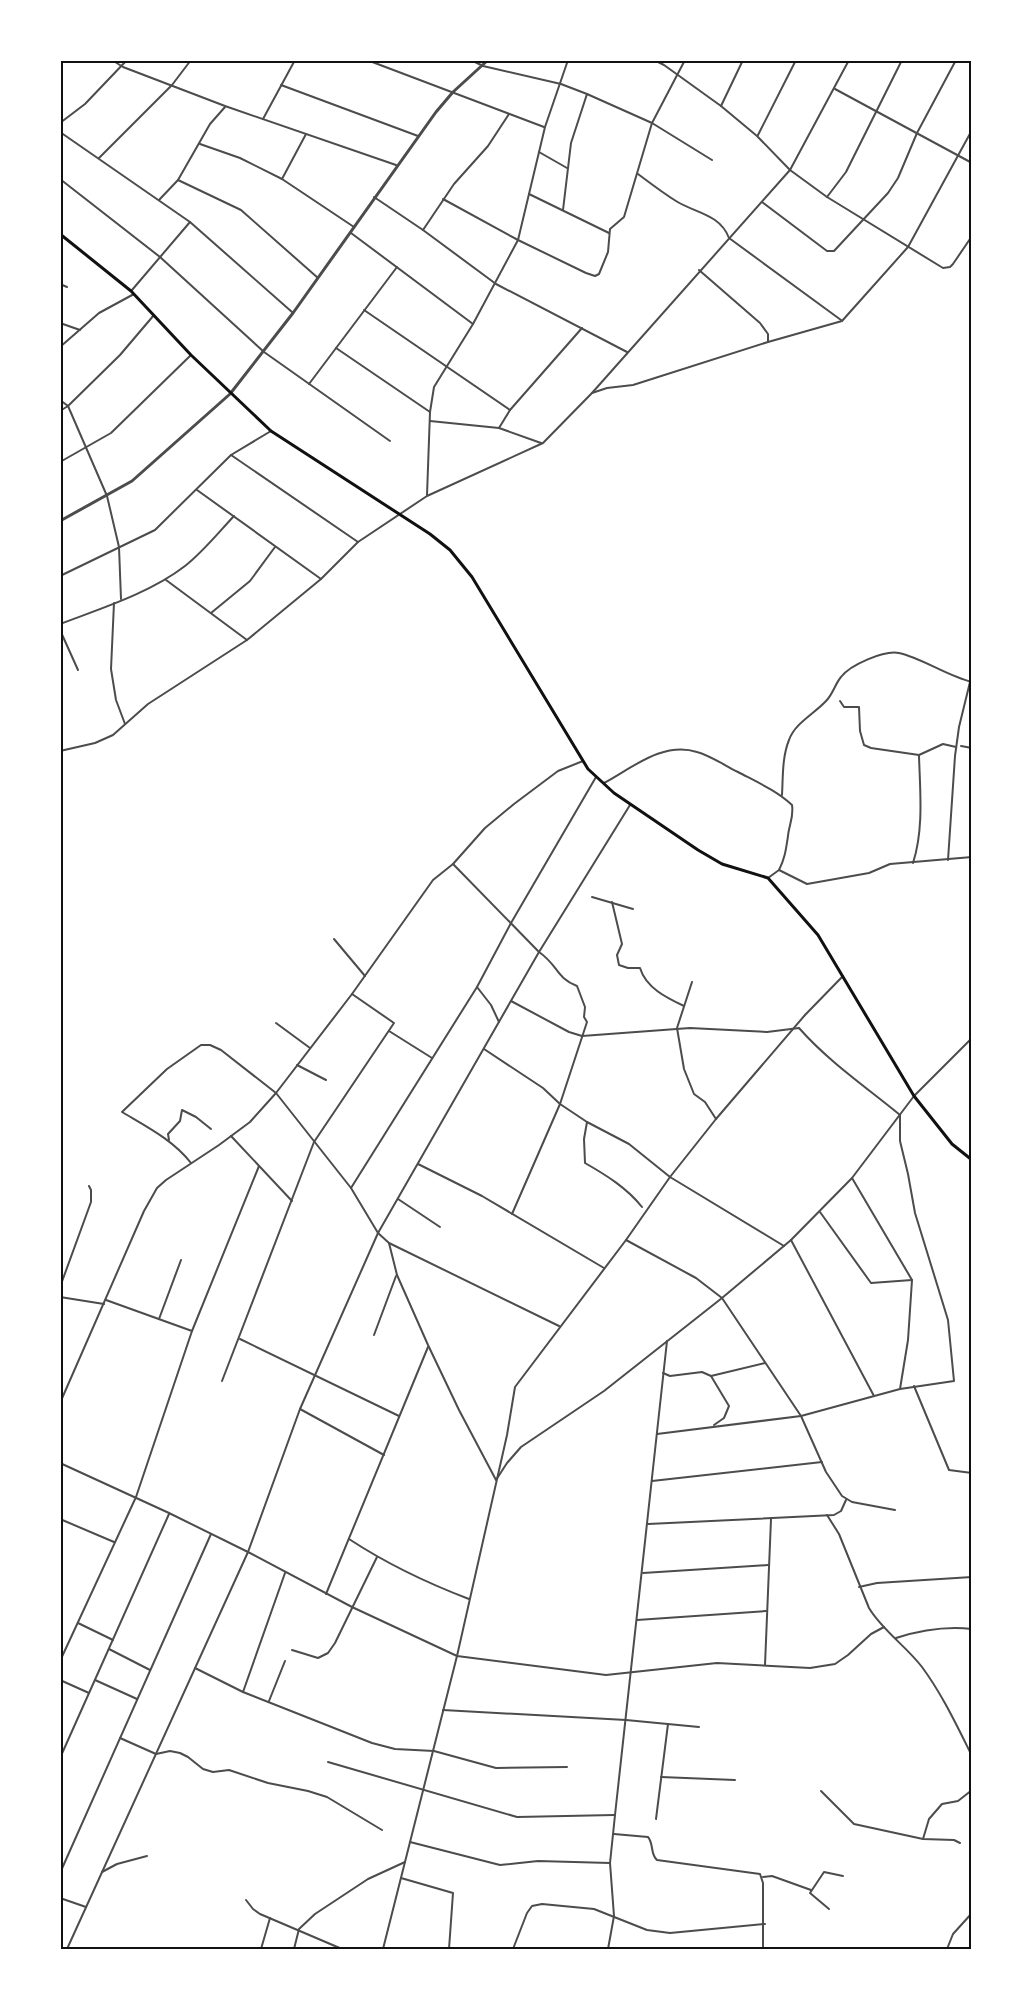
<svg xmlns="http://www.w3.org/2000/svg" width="1032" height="2009" viewBox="0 0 1032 2009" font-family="Commissioner,sans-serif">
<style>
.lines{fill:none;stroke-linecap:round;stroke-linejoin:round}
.minor{stroke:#4c4c4c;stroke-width:2}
.tertiary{stroke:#4c4c4c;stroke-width:3}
.secondary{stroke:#111;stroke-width:3}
.neatline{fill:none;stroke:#111;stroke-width:2}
</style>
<rect width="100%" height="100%" fill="#fff"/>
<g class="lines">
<g class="minor">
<path d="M112 60 123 67 225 106 396 165"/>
<path d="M367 60 544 127"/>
<path d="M471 60 483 66 561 84 587 94 652 123 712 160"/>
<path d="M654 60 664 65 721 106 757 136 790 170 827 197 943 268 950 267 953 264 972 236"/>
<path d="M281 85 418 136"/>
<path d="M835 89 972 163"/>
<path d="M721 106 743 60"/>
<path d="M263 119 295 60"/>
<path d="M60 123 85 104 127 60"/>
<path d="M60 132 190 222 292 312"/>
<path d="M758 135 796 60"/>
<path d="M200 144 240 158 282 179 354 227"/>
<path d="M539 152 567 168"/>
<path d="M99 158 172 85 191 60"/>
<path d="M638 174C650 183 663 193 676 201 695 213 720 214 729 238L841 320"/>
<path d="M60 179 160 257 264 352 390 441"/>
<path d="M282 179 306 134"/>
<path d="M178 180 241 210 318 278"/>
<path d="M529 194 609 233"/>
<path d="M374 197 423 230 496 284 627 352"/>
<path d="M827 197 846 172 902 60"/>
<path d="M443 199 518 240 586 273 595 276 599 274 608 252 610 229 624 217 652 123 685 60"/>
<path d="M159 200 178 180 210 124 225 107"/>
<path d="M762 202 827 251H834L888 193 898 178 917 133 956 60"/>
<path d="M563 210 571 143 587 94"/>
<path d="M423 230 454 184 488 146 509 114"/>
<path d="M351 233 473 324"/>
<path d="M699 270 760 323 768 334V342"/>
<path d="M60 284 67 287"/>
<path d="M132 290 190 222"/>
<path d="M364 310 510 410"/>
<path d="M60 323 80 330"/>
<path d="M60 347 99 313 134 294"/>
<path d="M336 348 430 412"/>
<path d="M309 384 397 267"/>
<path d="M592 393 607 388 633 385 768 342 842 321 908 247 972 130"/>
<path d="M60 400 68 406 107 496 119 547 121 599"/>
<path d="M60 411 68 406 120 355 154 315"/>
<path d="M430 421 499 428 541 443"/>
<path d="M499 428 510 410 582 328"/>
<path d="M231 455 358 542"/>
<path d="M60 462 111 433 191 355"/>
<path d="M197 490 321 579"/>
<path d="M427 495 430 412 434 387 473 324 518 240 545 127 568 60"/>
<path d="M60 576 155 530 231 455 271 431"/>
<path d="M166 580 247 640"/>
<path d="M114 603 111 669 116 700 125 724"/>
<path d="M211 613 250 581 275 547"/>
<path d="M60 624C102 608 150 593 185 566 203 552 218 533 234 516"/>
<path d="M60 630 78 670"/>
<path d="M840 701 844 707H859L860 731 864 745 871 748 919 755 943 744 956 747"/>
<path d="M961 746 972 748"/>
<path d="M60 751 95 743 113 735 148 704 247 640 321 579 358 542 427 496 543 443 592 393 790 170 849 60"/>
<path d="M604 783C632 768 663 741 697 752 711 756 724 765 738 772 757 782 777 791 792 805 794 817 789 825 788 836 786 849 785 858 779 870"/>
<path d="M782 795C783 778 782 757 789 740 795 723 814 714 826 701 833 694 835 684 841 677 850 665 884 650 899 653 922 658 947 676 972 682"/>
<path d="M948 860 955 756 959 727 970 682"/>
<path d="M913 863C924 829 920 790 919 756"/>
<path d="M453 864 539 952C558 965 556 978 577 986L585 1007 584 1017 587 1022 560 1104 587 1122 584 1139 585 1163C606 1175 627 1188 642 1207"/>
<path d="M768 878 779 870 807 884 869 873 890 864 972 857"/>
<path d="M592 897 633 909"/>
<path d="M612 902 622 944 617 955 619 965 628 968H640C646 988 667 998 684 1006"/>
<path d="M334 939 365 976"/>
<path d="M692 982 677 1028 684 1069 694 1094 705 1102 716 1119"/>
<path d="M477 987 491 1005 499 1022"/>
<path d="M511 1001 569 1032 582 1036 690 1028 767 1032 799 1028C829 1062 866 1087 900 1115V1141L908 1174 915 1213 948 1320 954 1381 900 1389 801 1416 657 1434"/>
<path d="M276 1023 310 1048"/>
<path d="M389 1031 432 1058"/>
<path d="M484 1049 543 1088 560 1104 512 1214"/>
<path d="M297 1065 326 1080"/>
<path d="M587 1122 629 1144 670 1177 784 1246"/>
<path d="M231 1136 292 1201"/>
<path d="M169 1140 168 1134 180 1121 182 1110 196 1117 211 1129"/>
<path d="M191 1163C173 1140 147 1127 122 1112L167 1069 201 1045H210L221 1050 276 1093 351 1188 378 1233 389 1243 397 1275 428 1345 459 1410 496 1480 507 1463 521 1447 604 1391 722 1298 791 1240 852 1178 914 1096 972 1038"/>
<path d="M418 1164 482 1196 604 1268"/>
<path d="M852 1178 912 1280 908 1340 900 1389"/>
<path d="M351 1188 477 987 511 923 596 777"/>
<path d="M398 1199 440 1227"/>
<path d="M820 1212 871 1283 912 1280"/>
<path d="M626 1240 696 1278 722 1298 801 1416 826 1472 842 1496 852 1502 895 1510"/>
<path d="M791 1240 874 1396"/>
<path d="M389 1243 559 1326"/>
<path d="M60 1287 91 1202V1190L89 1186"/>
<path d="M60 1297 104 1304"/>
<path d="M106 1300 192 1331"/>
<path d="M159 1319 181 1260"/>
<path d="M374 1335 396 1276"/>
<path d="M240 1339 399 1416"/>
<path d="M663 1373 670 1376 702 1372 711 1376 765 1363"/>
<path d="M711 1376 729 1406 724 1418 714 1425"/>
<path d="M222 1381 314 1142 394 1023 352 994"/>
<path d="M914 1386 949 1470 972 1473"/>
<path d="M60 1403 144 1211 157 1188 166 1180 219 1145 250 1122 276 1093 352 994 433 880 453 864 485 828 514 804 558 771 583 761"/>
<path d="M300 1409 384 1455"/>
<path d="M60 1463 169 1513 248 1552 352 1607 457 1656 606 1675 717 1663 810 1668 835 1664 848 1655 871 1634 884 1627"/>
<path d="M652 1481 822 1462"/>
<path d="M827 1515 839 1534 869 1608C882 1630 906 1646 922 1667 942 1694 957 1726 972 1756"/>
<path d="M60 1519 114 1542"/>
<path d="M648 1524 834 1515 841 1511 846 1500"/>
<path d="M349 1539C387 1564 427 1583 469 1599"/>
<path d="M643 1573 768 1565"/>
<path d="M859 1587 877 1583 972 1577"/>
<path d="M326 1594 428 1347"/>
<path d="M637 1620 766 1611"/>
<path d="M78 1623 113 1640"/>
<path d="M896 1638C921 1630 946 1626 972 1629"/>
<path d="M109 1649 150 1670"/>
<path d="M292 1650 318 1658 328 1653 335 1643 377 1557"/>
<path d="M60 1661 136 1497 192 1331 259 1166"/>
<path d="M765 1665 771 1519"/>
<path d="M195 1668 243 1692 372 1743 395 1749 434 1751 496 1768 567 1767"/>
<path d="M60 1680 89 1693"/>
<path d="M95 1680 137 1699"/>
<path d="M243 1692 285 1573"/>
<path d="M269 1701 285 1661"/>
<path d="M443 1710 626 1720 699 1727"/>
<path d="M120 1738 156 1754 170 1751 180 1753 188 1757 203 1769 213 1772 229 1770 268 1783 308 1791 327 1797 382 1830"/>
<path d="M60 1758 169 1514"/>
<path d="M328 1762 517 1817 614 1815"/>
<path d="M661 1777 735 1780"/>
<path d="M821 1791 854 1824 923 1839 954 1840 960 1843"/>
<path d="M656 1819 668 1724"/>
<path d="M614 1834 648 1837C654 1844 650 1854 657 1860L760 1874 763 1883V1949"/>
<path d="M923 1839 929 1819 942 1804 958 1801 972 1790"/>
<path d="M410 1842 500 1865 538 1861 610 1863"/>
<path d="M102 1872 117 1864 147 1856"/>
<path d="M60 1873 211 1534"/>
<path d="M763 1877 772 1876 811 1890"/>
<path d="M401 1878 453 1893 449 1949"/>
<path d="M60 1898 86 1907"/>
<path d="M246 1900 253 1909 260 1914 342 1949"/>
<path d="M829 1909 810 1893 824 1872 843 1876"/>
<path d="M67 1949 248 1552 300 1409 378 1233 539 952 630 805"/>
<path d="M261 1949 270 1918"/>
<path d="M294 1949 299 1929 315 1914 368 1879 405 1862"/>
<path d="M383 1949 457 1656 507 1435 515 1387 626 1240 670 1177 716 1119 805 1015 843 976"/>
<path d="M513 1949 527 1913 532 1906 542 1904 594 1909 647 1930 670 1933 765 1924"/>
<path d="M608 1949 614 1916 610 1863 615 1815 667 1341"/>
<path d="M947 1949 953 1934 972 1913"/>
</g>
<path class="tertiary" d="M60 521 132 481 230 394 293 313 436 112 453 92 488 60"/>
<path class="secondary" d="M60 234 131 291 191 355 271 431 430 534 450 550 472 577 588 769 614 793 698 850 722 864 768 878 818 935 914 1096 952 1144 972 1160"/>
</g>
<rect width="1032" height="2009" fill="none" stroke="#ffffff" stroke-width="123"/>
<rect x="62" y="62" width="908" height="1886" class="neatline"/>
</svg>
